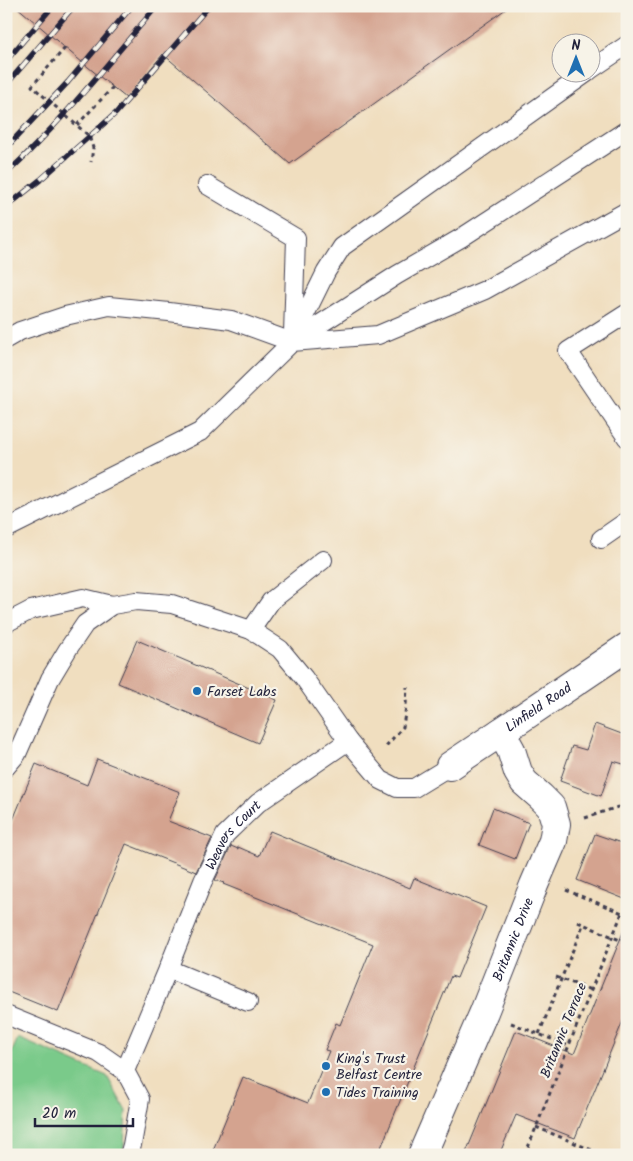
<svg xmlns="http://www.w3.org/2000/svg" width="633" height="1161" viewBox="0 0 633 1161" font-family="Kalam,sans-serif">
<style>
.green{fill:#7aca8a;stroke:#4e7662}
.building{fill:#d4a38f}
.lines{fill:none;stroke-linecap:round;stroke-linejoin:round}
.service-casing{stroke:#413e4f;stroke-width:20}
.minor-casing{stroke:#413e4f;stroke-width:30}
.path{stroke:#413e4f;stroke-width:3;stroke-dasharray:4 4;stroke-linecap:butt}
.service{stroke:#fff;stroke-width:18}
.minor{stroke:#fff;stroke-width:28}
.rail-casing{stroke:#22223b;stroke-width:5.5}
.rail{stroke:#f7f3e8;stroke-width:4;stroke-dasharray:11;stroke-linecap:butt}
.poi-dot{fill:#1f6fb2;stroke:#f7f3e8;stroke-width:2}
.labels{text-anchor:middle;stroke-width:4.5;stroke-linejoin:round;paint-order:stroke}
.poi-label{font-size:14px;fill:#22223b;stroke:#f7f3e8;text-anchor:start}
.street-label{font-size:14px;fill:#22223b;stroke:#f7f3e8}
</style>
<rect width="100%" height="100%" fill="#f7f3e8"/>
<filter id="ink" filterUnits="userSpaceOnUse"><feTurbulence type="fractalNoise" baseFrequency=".02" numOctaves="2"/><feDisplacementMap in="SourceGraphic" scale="10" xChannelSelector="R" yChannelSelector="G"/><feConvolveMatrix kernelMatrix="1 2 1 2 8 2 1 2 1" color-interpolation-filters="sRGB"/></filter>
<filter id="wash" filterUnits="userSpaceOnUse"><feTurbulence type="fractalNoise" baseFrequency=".0096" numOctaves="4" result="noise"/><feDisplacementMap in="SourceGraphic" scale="20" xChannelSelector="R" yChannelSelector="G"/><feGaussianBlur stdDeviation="1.12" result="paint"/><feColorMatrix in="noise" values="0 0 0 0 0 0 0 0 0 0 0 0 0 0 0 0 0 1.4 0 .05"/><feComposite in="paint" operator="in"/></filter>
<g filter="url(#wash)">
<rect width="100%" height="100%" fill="#f0debf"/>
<path class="green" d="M18 1038 107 1076 126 1111 124 1146 121 1155H6V1065Z"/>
<g id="blocks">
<g class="building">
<path d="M16 6H510L290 164 163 54 126 98 77 58Z"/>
<path d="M137 640 277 700 258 743 118 683Z"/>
<path d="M595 724 627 736V765L613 761 601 796 560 781 572 746 586 750Z"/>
<path d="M97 759 180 792 168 821 212 838 196 872 126 844 58 1012 6 991V837L36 764 87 785Z"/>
<path d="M493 808 529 823 515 859 479 845Z"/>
<path d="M270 831 410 888 414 878 486 907 457 978 451 976 378 1155H211L243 1077 308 1103 329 1051 325 1050 336 1023 340 1025 373 944 223 884 224 883 215 880 231 846 238 849V847L259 856Z"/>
<path d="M595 834 627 845V900L577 880Z"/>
<path d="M626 925 627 926V1011L575 1138 516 1115 499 1155H465L516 1031 574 1054Z"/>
</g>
</g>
</g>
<g filter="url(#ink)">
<use href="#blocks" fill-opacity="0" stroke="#413e4f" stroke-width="1"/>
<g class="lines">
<defs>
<g id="service">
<path d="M590 70 627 45"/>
<path d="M207 185 296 238 293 334"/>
<path d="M626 314 568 351 627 438"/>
<path d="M6 339 20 331 65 316 109 306 169 312 231 320 292 342 378 335 485 290 627 211"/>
<path d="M292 341 326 272 342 247 588 72"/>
<path d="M6 529 200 432 292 342 397 275 461 238 627 130"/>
<path d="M601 539 627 521"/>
<path d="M6 623 31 610 83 598 112 605"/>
<path d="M251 630 271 601 323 560"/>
<path d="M6 767 17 754 50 679 68 649 85 624 112 605 136 601 172 604 251 630 280 649 304 678 348 741 381 780 397 788H414L450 766"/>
<path d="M168 969 248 1002"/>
<path d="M6 1015 99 1053 125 1071 140 1099 132 1145 129 1155"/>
<path id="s1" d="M125 1071 168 969 203 881 225 835 258 803 348 741"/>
</g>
<g id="minor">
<path id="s2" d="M450 766 501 732 627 647"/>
<path id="s3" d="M422 1155 484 1012 534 885 553 841 556 824 551 807 541 797 524 782 518 772 511 750 501 732"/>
</g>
</defs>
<use href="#service" class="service-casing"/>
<use href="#minor" class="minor-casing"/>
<g class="path">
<path d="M65 48 32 86 89 136 93 148 91 162"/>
<path d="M77 125 113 87"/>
<path d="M386 746 403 727 406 706 407 687"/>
<path d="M585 818 618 807 627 811"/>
<path d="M566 890 627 915"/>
<path d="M578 922 627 943"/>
<path d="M556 977 591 990"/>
<path d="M511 1023 569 1046"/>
<path d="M539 1034 583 925"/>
<path d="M536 1127 604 1155"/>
<path d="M525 1155 622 913"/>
</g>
<use href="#service" class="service"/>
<use href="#minor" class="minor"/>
<defs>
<g id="rail">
<path d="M6 61 53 6"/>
<path d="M6 85 74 6"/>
<path d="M6 148 68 82 132 6"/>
<path d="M6 174C61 123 108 63 157 6"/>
<path d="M6 207 40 180 116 113 209 6"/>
</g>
</defs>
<use href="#rail" class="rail-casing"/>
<use href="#rail" class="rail"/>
</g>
</g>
<g class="poi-dot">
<circle cx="197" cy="691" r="5"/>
<circle cx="326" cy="1066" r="5"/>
<circle cx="326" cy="1092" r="5"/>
</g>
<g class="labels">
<g class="poi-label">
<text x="207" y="696">Farset Labs</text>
<text x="336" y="1063">King's Trust<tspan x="336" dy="16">Belfast Centre</tspan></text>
<text x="336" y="1097">Tides Training</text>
</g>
<g class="street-label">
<text dy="5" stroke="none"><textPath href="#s2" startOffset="106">Linfield Road</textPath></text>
<text dy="5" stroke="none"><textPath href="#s1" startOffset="261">Weavers Court</textPath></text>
<text dy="5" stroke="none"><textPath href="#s3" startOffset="234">Britannic Drive</textPath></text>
<text transform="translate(563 1030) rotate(-68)" y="5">Britannic Terrace</text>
</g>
</g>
<rect width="633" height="1161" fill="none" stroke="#f7f3e8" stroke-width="25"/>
<g transform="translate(576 58)"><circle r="24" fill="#f7f3e8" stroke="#a29fa3"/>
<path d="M0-4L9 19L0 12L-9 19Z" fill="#1f6fb2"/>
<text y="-8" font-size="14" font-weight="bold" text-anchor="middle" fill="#22223b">N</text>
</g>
<path d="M35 1118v8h98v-8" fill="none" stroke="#22223b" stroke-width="2.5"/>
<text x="42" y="1118" font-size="15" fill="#22223b" stroke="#f7f3e8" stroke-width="4" paint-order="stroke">20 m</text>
</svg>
